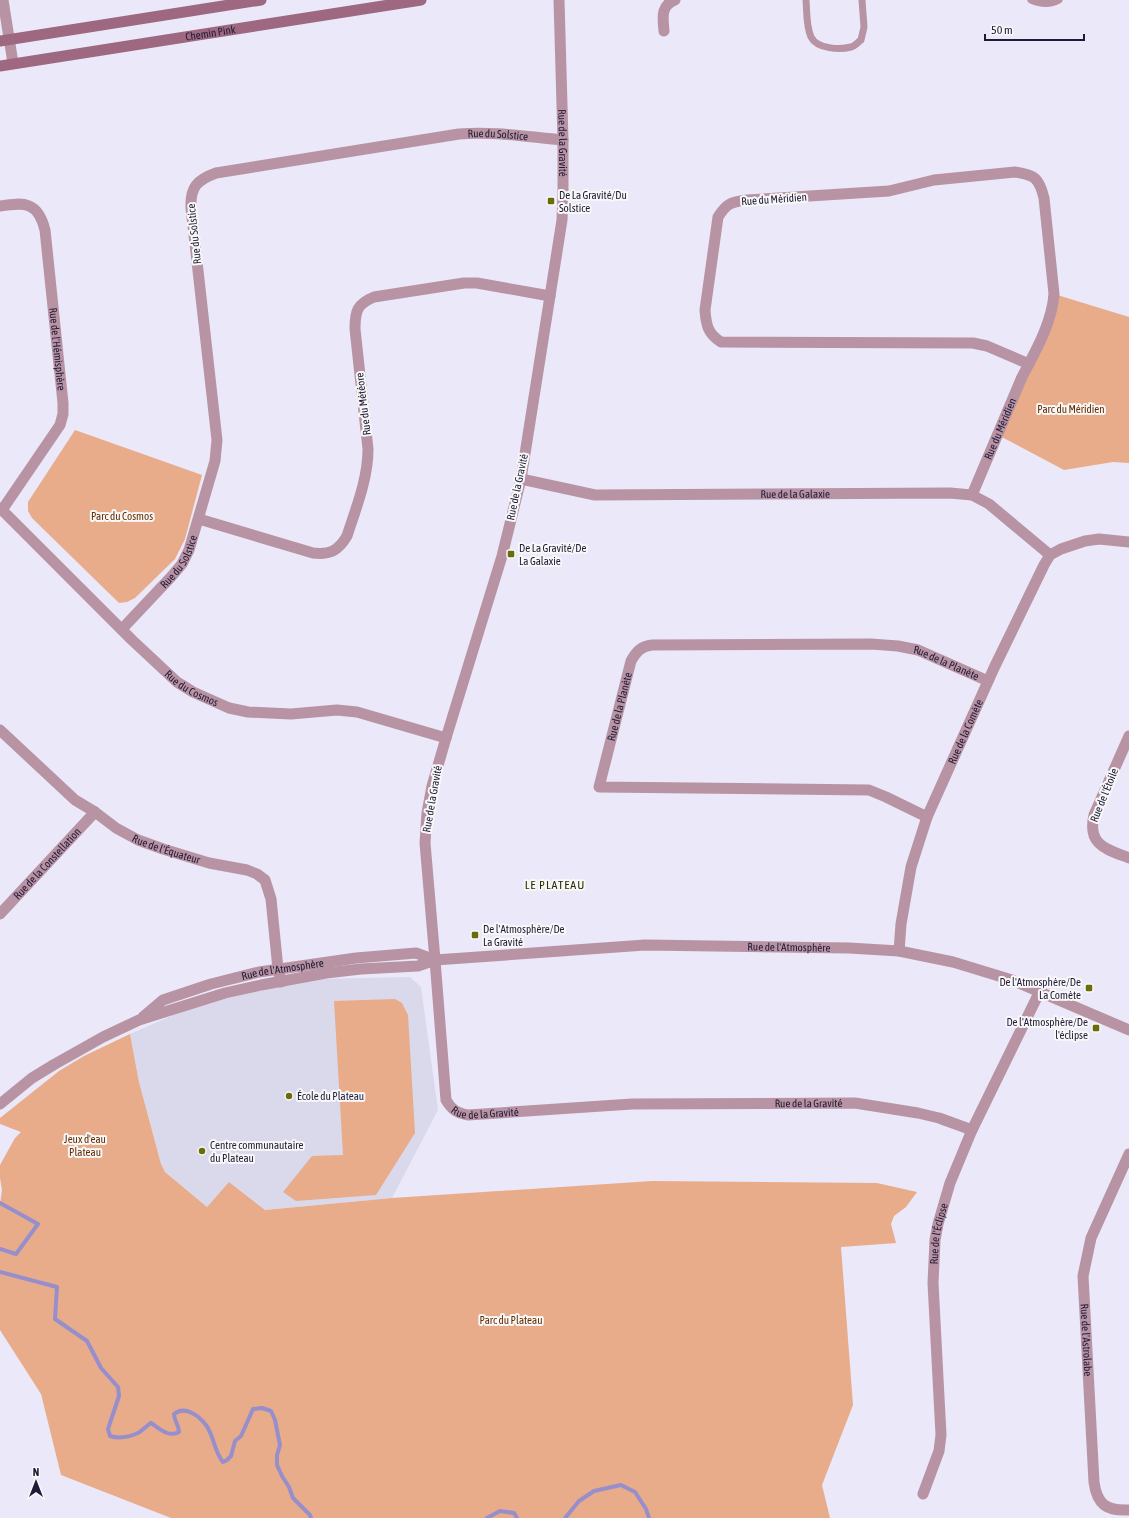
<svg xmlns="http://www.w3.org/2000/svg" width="1129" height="1518" viewBox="0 0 1129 1518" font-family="'Asap Condensed',sans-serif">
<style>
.built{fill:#dad9eb}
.green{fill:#e8ac8a}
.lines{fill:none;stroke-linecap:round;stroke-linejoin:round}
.stream{stroke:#978ecc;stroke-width:4}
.service{stroke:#b893a3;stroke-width:7}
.minor{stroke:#b893a3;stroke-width:11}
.tertiary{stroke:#b893a3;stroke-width:11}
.secondary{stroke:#9d6880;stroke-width:11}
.poi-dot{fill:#6a6c0c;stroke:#f8f8f8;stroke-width:1.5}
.labels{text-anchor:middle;stroke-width:4;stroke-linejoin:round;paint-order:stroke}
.street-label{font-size:11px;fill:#201a37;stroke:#f8f8f8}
.poi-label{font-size:11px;fill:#201a37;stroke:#f8f8f8;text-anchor:start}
.park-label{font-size:11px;fill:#652c00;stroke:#f8f8f8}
.neighbourhood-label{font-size:12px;letter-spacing:1px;fill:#2b2c02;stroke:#f8f8f8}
</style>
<rect width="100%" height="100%" fill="#eae8f9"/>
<path class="built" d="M410 977 421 987 438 1110 392 1198 265 1210 229 1182 207 1207 165 1172 161 1164 139 1082 130 1034 192 1007 278 985 314 979Z"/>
<g class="green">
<path d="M1054 294 1129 317V463L1113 462 1064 470 998 435Z"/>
<path d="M75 430 202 475 185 539 175 559 135 598 127 602 119 603 32 518 28 511V502Z"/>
<path d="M395 999 402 1003 408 1015 415 1133 376 1195 296 1201 283 1192 312 1156 343 1155 334 1001Z"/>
<path d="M130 1034 139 1082 161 1164 165 1172 207 1207 229 1182 265 1210 392 1198 652 1181 877 1183 917 1192 906 1207 894 1216 891 1224 896 1243 841 1247 853 1405 822 1485 830 1518H171L61 1475 41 1394 0 1330V1204L2 1190 0 1178V1165L15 1138 21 1132 0 1124V1118L59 1071 84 1056Z"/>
</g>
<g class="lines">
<g class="stream">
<path d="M0 1203 38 1224 16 1254 0 1249"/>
<path d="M0 1272 57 1287 55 1319 87 1341 101 1368 118 1387 119 1396 108 1429 110 1436C119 1439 129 1437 138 1433 142 1431 146 1426 151 1423 159 1428 168 1438 179 1432 179 1425 174 1421 174 1414 185 1405 199 1416 206 1425 214 1436 214 1451 223 1462L227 1460 231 1456 235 1441 241 1436 253 1409 262 1408 271 1411 275 1420 280 1445 277 1455V1465L282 1476 289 1487 293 1498 310 1515 311 1518"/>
<path d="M487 1518 500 1511 514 1513 517 1518"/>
<path d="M565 1518 579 1501 594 1491 621 1485 635 1492 646 1509 649 1518"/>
</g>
<g class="service">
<path d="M806 0C807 12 806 26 811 37 817 49 840 50 851 47 855 46 858 42 861 40L864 27 862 0"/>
<path d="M1031 0C1040 4 1050 5 1059 0"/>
</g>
<g class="minor">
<path d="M3 0 13 63"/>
<path id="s1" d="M559 0 563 140V195L562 220 550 296 521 479 502 556 446 738 432 786 427 813 425 843 435 960 446 1100C452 1110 457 1113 468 1115L632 1104 855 1103 918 1113 939 1118 972 1130"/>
<path d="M664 31C663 18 660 6 675 0"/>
<path id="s2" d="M0 206C25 202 38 202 45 230L63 403V414L60 425 2 510"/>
<path id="s3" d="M521 479 595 495 950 493 972 495 989 504 1050 555"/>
<path id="s4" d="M972 495 1022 377C1035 352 1052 323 1054 294L1044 198C1039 178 1035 175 1015 172L934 180 889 191 747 200C731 202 727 203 718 217L705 310C706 325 708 334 721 342L973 343 987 346 1029 364"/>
<path id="s5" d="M0 508 132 640 177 682 193 692 229 708 248 712 291 714 337 710 357 712 446 738"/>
<path d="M199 519 313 553C330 555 338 551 347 536 356 508 368 479 368 449L355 329C355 311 357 304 374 297L464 283H477L550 296"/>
<path id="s6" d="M122 629 171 577 182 564 189 550 215 461 217 440 191 208C190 187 197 180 216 173L459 134C494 131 528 137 563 140"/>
<path id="s7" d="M0 730 75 800 95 812 116 828 138 840 163 849 209 863 247 870 257 874 265 880 271 899 278 969 281 982"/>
<path d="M1129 736 1094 815C1087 845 1106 849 1129 858"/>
<path id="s8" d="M927 817 886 797 869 790 599 787 631 661C636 652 641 646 652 645L871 644 898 646 918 650 988 681"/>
<path id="s9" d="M0 914 95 812"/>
<path id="s10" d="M899 951 901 924 911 867 927 817 994 668 1044 565 1050 555 1061 549 1085 541 1099 539 1129 542"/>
<path id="s11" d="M1129 1154 1091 1238 1083 1276 1094 1482C1097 1505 1107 1511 1129 1510"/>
<path id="s12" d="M923 1494 939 1451 941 1435 933 1283 935 1240 938 1224 950 1183 972 1130 1040 991"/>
</g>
<g class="tertiary">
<path id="s13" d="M143 1017 163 1000 211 984 259 972 356 958 416 953 435 960"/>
<path id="s14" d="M0 1104 32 1078 55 1064 103 1037 139 1020 225 993 261 985 326 973 361 969 418 966 435 960 645 945 849 948 899 951 953 962 1012 980 1129 1030"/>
</g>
<g class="secondary">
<path d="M0 41 261 0"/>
<path id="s15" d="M0 66 421 0"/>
</g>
</g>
<g class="poi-dot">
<rect x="547" y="197" width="8" height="8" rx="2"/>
<rect x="507" y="550" width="8" height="8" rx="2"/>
<rect x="471" y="931" width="8" height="8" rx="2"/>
<rect x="1085" y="984" width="8" height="8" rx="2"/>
<rect x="1092" y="1024" width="8" height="8" rx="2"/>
<circle cx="289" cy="1096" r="4"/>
<circle cx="202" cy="1151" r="4"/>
</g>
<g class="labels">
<g class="street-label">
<text dy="4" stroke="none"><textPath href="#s15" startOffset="213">Chemin Pink</textPath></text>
<text dy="4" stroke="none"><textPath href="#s6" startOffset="784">Rue du Solstice</textPath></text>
<text dy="4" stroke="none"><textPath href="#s1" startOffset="143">Rue de la Gravité</textPath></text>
<text transform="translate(774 199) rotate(-4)" y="4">Rue du Méridien</text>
<text transform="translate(194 234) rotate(-96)" y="4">Rue du Solstice</text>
<text dy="4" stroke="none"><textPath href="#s2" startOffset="179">Rue de l'Hémisphère</textPath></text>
<text transform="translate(363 404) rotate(-97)" y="4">Rue du Météore</text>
<text dy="4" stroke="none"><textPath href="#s4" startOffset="72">Rue du Méridien</textPath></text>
<text transform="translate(517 487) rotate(-78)" y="4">Rue de la Gravité</text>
<text dy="4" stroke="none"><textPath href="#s3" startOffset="276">Rue de la Galaxie</textPath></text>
<text dy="4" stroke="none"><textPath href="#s6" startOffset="89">Rue du Solstice</textPath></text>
<text dy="4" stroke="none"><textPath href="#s8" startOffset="789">Rue de la Planète</textPath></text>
<text dy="4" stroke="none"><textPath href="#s5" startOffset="264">Rue du Cosmos</textPath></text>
<text dy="4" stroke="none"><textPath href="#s8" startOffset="417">Rue de la Planète</textPath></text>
<text dy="4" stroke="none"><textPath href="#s10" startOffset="231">Rue de la Comète</textPath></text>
<text transform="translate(1104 795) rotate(-68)" y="4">Rue de l'Étoile</text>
<text transform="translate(432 799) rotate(-80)" y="4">Rue de la Gravité</text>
<text dy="4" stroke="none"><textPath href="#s7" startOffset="207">Rue de l'Équateur</textPath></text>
<text dy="4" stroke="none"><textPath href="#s9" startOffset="69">Rue de la Constellation</textPath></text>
<text dy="4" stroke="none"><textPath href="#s14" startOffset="821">Rue de l'Atmosphère</textPath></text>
<text dy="4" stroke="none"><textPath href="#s13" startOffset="150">Rue de l'Atmosphère</textPath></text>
<text dy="4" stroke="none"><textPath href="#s1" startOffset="1486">Rue de la Gravité</textPath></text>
<text dy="4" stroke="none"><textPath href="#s1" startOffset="1162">Rue de la Gravité</textPath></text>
<text dy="4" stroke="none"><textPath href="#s12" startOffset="264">Rue de l'Éclipse</textPath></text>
<text dy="4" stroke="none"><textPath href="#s11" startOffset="195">Rue de l'Astrolabe</textPath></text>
</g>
<g class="poi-label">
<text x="559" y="199">De La Gravité/Du<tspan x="559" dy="13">Solstice</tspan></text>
<text x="519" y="552">De La Gravité/De<tspan x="519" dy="13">La Galaxie</tspan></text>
<text x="483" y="933">De l'Atmosphère/De<tspan x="483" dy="13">La Gravité</tspan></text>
<text x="1081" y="986" text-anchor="end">De l'Atmosphère/De<tspan x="1081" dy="13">La Comète</tspan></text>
<text x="1088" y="1026" text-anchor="end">De l'Atmosphère/De<tspan x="1088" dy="13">l'éclipse</tspan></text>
<text x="297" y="1100">École du Plateau</text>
<text x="210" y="1149">Centre communautaire<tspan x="210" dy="13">du Plateau</tspan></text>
</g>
<g class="park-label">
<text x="1071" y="413">Parc du Méridien</text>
<text x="122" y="520">Parc du Cosmos</text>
<text x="85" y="1143">Jeux d'eau<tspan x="85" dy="13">Plateau</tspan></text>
<text x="511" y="1324">Parc du Plateau</text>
</g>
<g class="neighbourhood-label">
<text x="555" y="889">LE PLATEAU</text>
</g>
</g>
<g transform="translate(36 1482)" stroke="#f8f8f8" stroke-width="3" paint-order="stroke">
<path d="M0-3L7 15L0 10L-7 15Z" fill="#201a37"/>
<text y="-6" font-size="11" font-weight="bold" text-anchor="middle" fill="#201a37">N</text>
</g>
<path d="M985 34v6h99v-6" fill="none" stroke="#201a37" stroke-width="2"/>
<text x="991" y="34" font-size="12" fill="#201a37" stroke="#f8f8f8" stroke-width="3" paint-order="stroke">50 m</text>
</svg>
